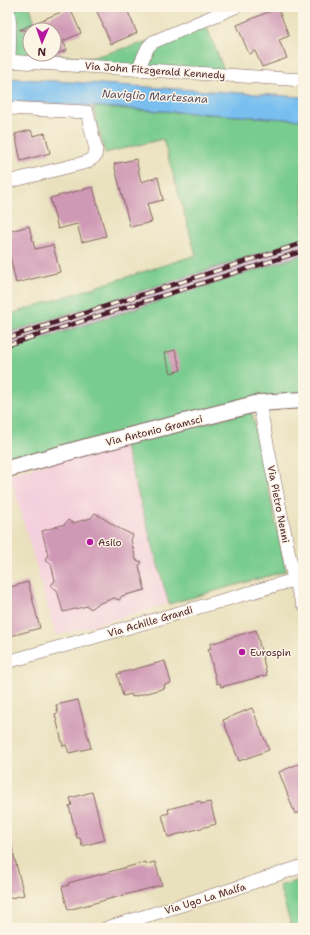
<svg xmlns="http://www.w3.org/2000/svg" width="310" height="935" viewBox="0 0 310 935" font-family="'Shantell Sans',sans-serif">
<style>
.built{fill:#f4cfdd}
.industrial{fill:#d0bdcd}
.green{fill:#79cc8f;stroke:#62765d}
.water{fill:#78bff0;stroke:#616f8e}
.building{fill:#cf98b5}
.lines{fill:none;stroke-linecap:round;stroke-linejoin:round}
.minor-casing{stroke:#82635e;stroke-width:14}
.tertiary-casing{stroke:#82635e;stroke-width:18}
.minor{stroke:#fff;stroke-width:13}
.tertiary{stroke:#fff;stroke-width:16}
.rail-casing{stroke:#4a1f2b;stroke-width:4.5}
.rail{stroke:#fcf5e5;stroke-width:3;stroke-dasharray:9;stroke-linecap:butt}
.poi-dot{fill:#b5179e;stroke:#fcf5e5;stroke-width:1.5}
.labels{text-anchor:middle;stroke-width:3;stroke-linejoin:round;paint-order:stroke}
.street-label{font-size:10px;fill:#4a1f2b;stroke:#fcf5e5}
.poi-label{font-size:10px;fill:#4a1f2b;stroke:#fcf5e5;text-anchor:start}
.water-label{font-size:11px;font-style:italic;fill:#584f66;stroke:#fcf5e5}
</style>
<rect width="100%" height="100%" fill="#fcf5e5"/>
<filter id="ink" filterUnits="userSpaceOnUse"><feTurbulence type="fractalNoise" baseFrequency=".025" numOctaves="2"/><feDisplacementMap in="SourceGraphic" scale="8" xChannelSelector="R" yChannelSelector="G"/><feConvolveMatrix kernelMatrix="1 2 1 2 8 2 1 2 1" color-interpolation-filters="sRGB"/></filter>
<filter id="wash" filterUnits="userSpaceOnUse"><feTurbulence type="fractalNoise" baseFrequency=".012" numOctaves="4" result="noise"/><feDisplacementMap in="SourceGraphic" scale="16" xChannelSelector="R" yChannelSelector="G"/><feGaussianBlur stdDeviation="0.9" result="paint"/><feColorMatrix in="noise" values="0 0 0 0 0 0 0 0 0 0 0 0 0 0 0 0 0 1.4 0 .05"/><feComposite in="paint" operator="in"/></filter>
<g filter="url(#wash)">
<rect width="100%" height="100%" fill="#e9e1bd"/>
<path class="built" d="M123 442 168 604 56 636 10 474Z"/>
<path class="industrial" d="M303 240V255L7 350V333Z"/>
<g class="green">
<path d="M7 7H30L37 30H30V54H47L90 58 129 47 153 41 204 20 227 78 7 63Z"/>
<path d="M93 107 303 120V240L7 333V315L196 255 163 139 105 153Z"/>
<path d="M303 255V394L7 465V350Z"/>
<path d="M245 413H252L286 571 169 604 124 443Z"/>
<path d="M303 879V928H292L279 886Z"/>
</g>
<path class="water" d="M7 78 303 97V120L7 101Z"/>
<g id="blocks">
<g class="building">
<path d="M95 7H126L137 33 111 44Z"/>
<path d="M70 8 81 33 63 41 67 50 54 55V30H19Z"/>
<path d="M278 8 289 36 279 40 287 58 262 67 255 51 249 54 237 25Z"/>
<path d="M31 130 33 136 45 133 50 153 21 161 15 134Z"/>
<path d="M136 159 141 182 158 177 163 200 147 204 152 222 130 227 114 164Z"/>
<path d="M93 187 106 236 82 242 77 224 58 229 50 198Z"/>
<path d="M29 226 35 249 53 245 60 272 16 283 7 243V232Z"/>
<path d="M175 350 181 370 171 373 164 353Z"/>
<path d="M95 513 120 529 133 535 131 540 136 560 142 562 139 566 145 590 122 596 119 600 114 598 95 605 91 609 87 606 63 612 57 590 51 586 55 580 51 564 45 560 48 554 42 531 65 524 68 520 73 523 91 518Z"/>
<path d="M28 582 40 628 7 637V588Z"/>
<path d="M256 630 267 675 221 687 220 683 217 684 208 649 211 648 210 644Z"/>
<path d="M165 661 171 683 164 685 165 688 132 697 131 694 123 696 117 674Z"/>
<path d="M78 700 91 748 69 753 66 745 63 746 55 714 58 713 56 705Z"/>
<path d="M252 708 269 750 239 761 223 720Z"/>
<path d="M303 762V811L295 814 279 772Z"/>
<path d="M92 792 105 840 82 846 80 838H77L69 806 72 805 70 798Z"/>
<path d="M200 801 201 804 210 802 216 824 168 837 162 815 169 813 168 809Z"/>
<path d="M7 844H11L24 895 7 899Z"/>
<path d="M146 862V864L155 862 162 885 68 910 62 887 69 885 68 883Z"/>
</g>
</g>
</g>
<g filter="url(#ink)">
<use href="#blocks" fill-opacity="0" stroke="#82635e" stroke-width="1"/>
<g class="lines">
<defs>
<g id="minor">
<path d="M8 7 10 26 9 61"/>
<path d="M7 61 303 80"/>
<path d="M138 69 148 47 153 42 235 7"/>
<path d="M7 108 87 112 96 150 95 156 87 162 7 182"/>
<path d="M259 403 294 580 303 604"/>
<path d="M7 662 294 580"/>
<path d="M107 928 230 890 303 866"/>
</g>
<path id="tertiary" d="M7 469 94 445 259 403 303 400"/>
</defs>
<use href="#minor" class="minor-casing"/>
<use href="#tertiary" class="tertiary-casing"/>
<use href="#minor" class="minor"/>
<use href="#tertiary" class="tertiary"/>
<defs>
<g id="rail">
<path d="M7 338 303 243"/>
<path d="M7 345 303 251"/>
</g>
</defs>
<use href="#rail" class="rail-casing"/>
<use href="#rail" class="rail"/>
</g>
</g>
<g class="poi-dot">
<circle cx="90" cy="542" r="4"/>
<circle cx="242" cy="652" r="4"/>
</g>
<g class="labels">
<g class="street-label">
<text transform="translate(155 70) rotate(4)" y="4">Via John Fitzgerald Kennedy</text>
<text transform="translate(154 430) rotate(-14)" y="4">Via Antonio Gramsci</text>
<text transform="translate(279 504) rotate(79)" y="4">Via Pietro Nenni</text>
<text transform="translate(150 621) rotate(-16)" y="4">Via Achille Grandi</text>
<text transform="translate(205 898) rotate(-17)" y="4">Via Ugo La Malfa</text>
</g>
<g class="poi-label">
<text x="98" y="546">Asilo</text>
<text x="250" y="656">Eurospin</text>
</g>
<g class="water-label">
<text transform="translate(155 96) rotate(3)" y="4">Naviglio Martesana</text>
</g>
</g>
<rect width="310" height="935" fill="none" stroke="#fcf5e5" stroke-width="24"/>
<g transform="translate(42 42) rotate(182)"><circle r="19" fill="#fcf5e5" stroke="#b59f9b"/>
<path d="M0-3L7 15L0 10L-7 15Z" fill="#b5179e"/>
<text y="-6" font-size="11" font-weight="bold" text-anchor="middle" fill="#4a1f2b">N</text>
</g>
</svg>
